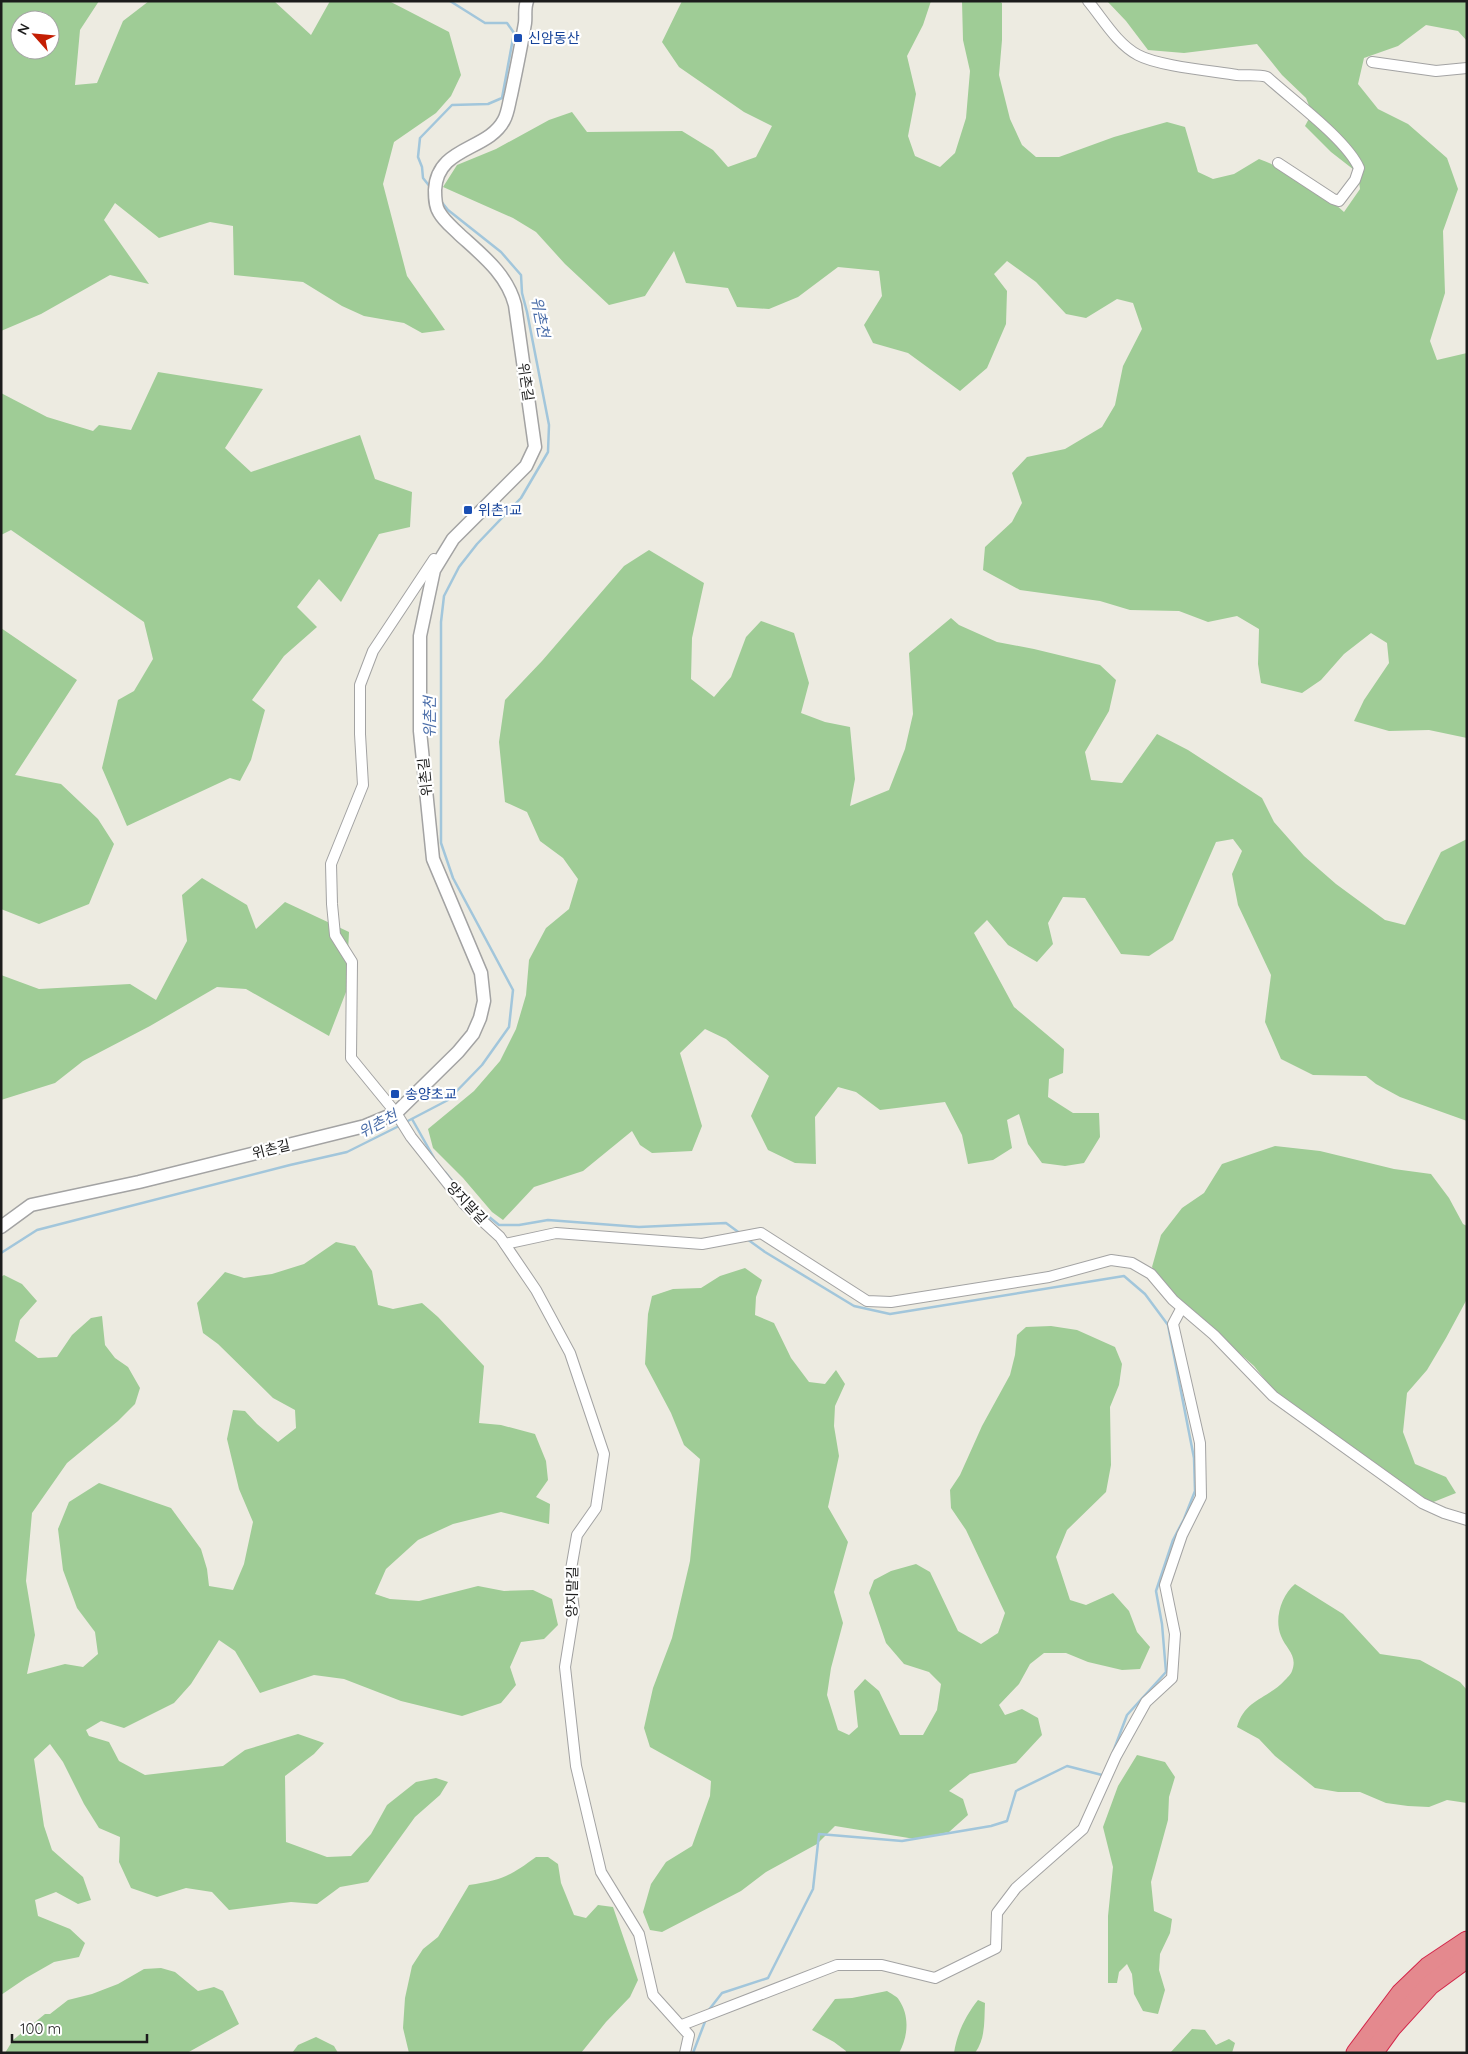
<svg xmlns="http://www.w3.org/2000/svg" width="1468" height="2054" viewBox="0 0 1468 2054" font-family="Quicksand,'Noto Sans KR',sans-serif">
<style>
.forest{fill:#9fcc96;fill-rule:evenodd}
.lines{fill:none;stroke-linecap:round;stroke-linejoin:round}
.stream{stroke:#a2c6db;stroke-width:2.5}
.minor-casing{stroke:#a3a3a3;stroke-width:12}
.tertiary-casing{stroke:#a3a3a3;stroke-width:15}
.motorway-casing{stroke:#d3264a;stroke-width:21}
.minor{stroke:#fff;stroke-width:10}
.tertiary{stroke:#fff;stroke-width:12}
.motorway{stroke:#e4898e;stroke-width:19}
.transit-dot{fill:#1a4fb4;stroke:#fff;stroke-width:2}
.labels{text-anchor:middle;stroke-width:4.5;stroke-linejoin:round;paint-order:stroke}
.transit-label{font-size:14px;fill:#164399;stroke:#fff;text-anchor:start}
.street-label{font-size:14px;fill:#1c1c1c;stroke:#fff}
.water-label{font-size:15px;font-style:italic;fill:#4a6da9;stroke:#fff}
</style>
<rect width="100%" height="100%" fill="#edebe1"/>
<g class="forest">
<path d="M1 1H99L80 30 75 85 97 83 123 21 149 1H274L311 35 330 1H389L449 32 461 75 451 96 436 113 394 142 383 184 407 276 445 330 422 333 404 323 364 316 342 306 303 282 234 275 233 226 210 222 159 238 115 203 104 220 149 284 110 275 41 314 1 331ZM20 20H50V50H20Z"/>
<path d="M682 1H931L923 25 907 56 916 94 908 136 915 156 940 167 955 153 966 118 970 71 963 40 962 1H999L1002 3V40L999 75 1010 119 1022 145 1036 157H1059L1114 137 1167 122 1185 127 1198 172 1213 179 1234 174 1259 159C1291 171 1320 189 1344 212L1360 189 1358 173 1331 152 1305 126 1312 113 1306 98 1282 75 1257 44 1184 53 1148 50 1126 21 1107 1H1467V41L1458 31 1426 25 1398 46 1364 58 1358 84 1378 109 1408 124 1447 158 1458 189 1443 231 1445 293 1430 341 1437 360 1467 353V738L1429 730 1389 731 1354 721 1364 700 1389 663 1387 643 1371 633 1344 654 1321 680 1302 693 1261 683 1258 664 1259 629 1237 616 1208 622 1179 611 1130 610 1100 601 1020 590 983 570 985 547 1012 522 1022 503 1012 473 1027 457 1065 449 1102 427 1115 405 1123 366 1142 329 1133 303 1117 299 1086 318 1066 314 1036 282 1007 261 994 274 1007 291 1006 324 987 368 960 391 908 353 873 343 864 325 882 296 879 271 838 267 798 297 769 309 737 307 728 288 686 283 674 251 645 296 609 305 565 264 536 232 513 218 443 187 457 165 496 149 549 120 572 112 587 132 682 131 713 150 728 167 756 157 772 126 744 112 679 67 662 42Z"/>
<path d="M158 372 263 389 225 448 251 472 360 435 375 479 412 492 410 527 379 534 341 602 319 579 297 607 317 627 284 656 252 700 265 710 251 760 240 781 230 778 127 826 102 768 118 700 134 691 153 659 144 622 11 530 1 535V393L47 417 93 431 99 425 131 430Z"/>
<path d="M649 550 704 583 692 638 691 679 714 697 731 677 746 637 761 621 794 633 809 683 801 713 825 722 850 727 855 779 850 806 889 790 905 749 913 714 909 653 951 618 959 625 997 642 1034 649 1100 665 1116 680 1109 711 1085 752 1091 780 1122 783 1157 734 1188 750 1262 798 1274 822 1304 856 1336 884 1385 920 1405 925 1441 852 1467 839V1121L1400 1097 1376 1084 1366 1076 1313 1075 1281 1059 1265 1022 1271 975 1238 905 1232 874 1242 851 1233 839 1216 842 1173 940 1149 956 1121 954 1085 898 1063 897 1048 923 1053 944 1037 962 1008 945 987 920 974 933 1014 1007 1064 1049 1063 1073 1049 1079 1048 1097 1073 1113H1099L1100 1137 1084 1163 1065 1166 1042 1163 1028 1144 1019 1114 1007 1120 1012 1148 993 1160 968 1164 962 1135 945 1102 880 1110 856 1092 838 1087 815 1117 816 1164 795 1163 768 1150 751 1116 769 1076 726 1039 705 1029 680 1053 702 1126 692 1151 652 1153 640 1145 632 1131 583 1171 534 1187 503 1220 492 1212 463 1178 433 1148 428 1129 474 1091 500 1061 516 1029 526 995 529 960 546 928 569 909 578 879 563 858 540 841 527 812 505 802 499 742 505 700 542 661 624 566Z"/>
<path d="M1 628 77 680 15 775 61 784 98 819 114 844 89 904 39 924 1 909Z"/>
<path d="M202 878 247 905 256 929 285 902 349 932 346 992 329 1036 246 989 217 987 150 1026 83 1061 55 1083 1 1100V975L39 989 130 984 156 1000 187 941 182 895Z"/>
<path d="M1275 1146 1320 1151 1394 1169 1431 1174 1449 1198 1463 1224 1467 1226V1299L1446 1338 1427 1370 1407 1393 1403 1432 1415 1464 1446 1477 1456 1493 1431 1503 1291 1412 1254 1366 1197 1316 1171 1297 1152 1267 1161 1235 1182 1208 1204 1193 1222 1164Z"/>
<path d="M336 1242 355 1246 372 1271 378 1305 393 1309 422 1303 438 1317 484 1366 479 1423 501 1425 535 1434 546 1461 548 1480 536 1497 550 1504 549 1524 501 1512 453 1524 418 1540 386 1569 375 1594 390 1599 419 1601 478 1586 504 1591 533 1590 552 1599 558 1625 544 1639 521 1642 510 1667 516 1685 501 1703 462 1716 401 1701 344 1679 314 1675 260 1693 235 1651 219 1640 191 1684 174 1703 124 1728 101 1721 86 1730 89 1736 109 1742 119 1761 145 1775 223 1766 245 1750 298 1734 324 1743 314 1754 285 1776 286 1842 327 1857 351 1856 371 1834 387 1805 416 1782 436 1778 448 1782 440 1795 415 1817 368 1882 340 1887 317 1904 291 1902 229 1910 212 1892 186 1888 157 1897 131 1888 119 1862 120 1837 99 1828 84 1804 63 1762 50 1744 34 1759 44 1826 52 1850 83 1877 91 1900 78 1904 56 1892 35 1900 38 1916 70 1929 85 1943 79 1957 54 1962 26 1978 1 1995V1277L4 1275 22 1284 37 1301 20 1320 15 1341 38 1358 57 1357 72 1335 91 1318 102 1316 105 1345 115 1358 128 1367 140 1388 135 1404 118 1421 67 1463 32 1513 26 1581 35 1635 27 1674 65 1664 83 1667 98 1654 95 1632 77 1608 63 1570 58 1529 69 1502 99 1483 171 1508 201 1549 207 1569 209 1586 233 1590 244 1564 253 1522 239 1489 227 1439 233 1410 245 1411 257 1424 278 1442 296 1428 295 1410 273 1398 218 1344 203 1333 197 1303 225 1272 244 1278 272 1274 304 1264Z"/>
<path d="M745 1268 762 1280 756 1297 755 1315 774 1323 791 1358 809 1382 825 1384 836 1370 845 1384 835 1406 834 1426 839 1456 828 1507 848 1542 834 1592 843 1623 831 1668 827 1695 838 1730 849 1735 858 1727 854 1691 865 1679 879 1691 900 1735H923L937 1710 941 1684 929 1672 904 1664 886 1643 869 1593 874 1580 891 1571 916 1564 930 1572 958 1631 981 1644 998 1633 1005 1613 966 1530 951 1508 950 1490 960 1475 982 1426 1010 1375 1015 1355 1017 1335 1026 1327 1051 1326 1077 1330 1115 1347 1122 1364 1119 1385 1110 1407 1111 1465 1106 1492 1067 1530 1056 1557 1070 1600 1086 1605 1113 1593 1129 1611 1137 1632 1150 1647 1140 1669 1122 1670 1088 1662 1066 1653H1044L1030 1664 1019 1684 999 1705 1005 1715 1022 1709 1038 1718 1042 1735 1016 1763 970 1774 949 1791 963 1799 968 1815 949 1832 915 1839 835 1826 817 1844 766 1872 741 1891 662 1932 650 1930 643 1912 651 1884 666 1862 692 1846 710 1796 711 1781 650 1747 644 1728 653 1688 672 1638 690 1561 700 1459 684 1445 671 1413 645 1364 648 1314 652 1296 673 1289 701 1288 720 1276Z"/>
<path d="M1295 1584 1343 1614 1380 1654 1420 1660 1460 1682 1467 1690V1803L1447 1800 1429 1807 1408 1806 1386 1803 1360 1792H1338L1315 1788 1275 1756 1259 1739 1237 1727C1245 1699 1268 1699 1285 1680 1287 1678 1291 1674 1292 1671 1298 1655 1286 1649 1281 1636 1274 1619 1281 1596 1295 1584Z"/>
<path d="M1137 1755 1165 1762 1175 1777 1169 1797 1168 1820 1151 1882 1154 1911 1172 1919 1170 1933 1160 1954 1159 1970 1165 1990 1158 2014 1143 2011 1134 1994 1132 1974 1127 1964 1119 1972 1117 1983H1108V1916L1113 1867 1103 1827 1118 1786Z"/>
<path d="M536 1857H548L558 1864 561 1883 574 1915 586 1918 598 1905 613 1907 638 1980 630 1997 606 2022 581 2053H409L403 2028 405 1998 412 1966 423 1949 438 1937 469 1885C502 1880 510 1876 536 1857Z"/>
<path d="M161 1968 175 1972 198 1991 214 1987 223 1991 239 2024 187 2053H5L13 2040 45 2014H50L68 2000 92 1994 118 1984 144 1969Z"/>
<path d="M887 1991C891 1994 897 1996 899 2000 910 2016 908 2037 899 2053H846V2051L834 2042 812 2030 835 1999 852 1998Z"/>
<path d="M978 2000 985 2003C984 2020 986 2038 975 2053H954C957 2033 966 2015 978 2000Z"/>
<path d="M1192 2029 1205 2030 1216 2045 1229 2039 1235 2043 1232 2053H1170Z"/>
<path d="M316 2037 334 2046 338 2053H292L298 2045Z"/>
</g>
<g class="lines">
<g class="stream">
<path d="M431 188 423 178 422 167 418 157 420 138 452 105 488 104 502 98 514 33 507 23H485L450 1"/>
<path d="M412 1119 434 1158"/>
<path d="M404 1123 448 1100 482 1065 509 1027 513 990 453 878 441 843V622L444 596 459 567 477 544 521 498 548 452 549 425 527 312 522 293 521 275 501 252 448 210 440 200"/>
<path d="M445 1172 467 1199 499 1225H519L548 1220 639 1227 726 1223 741 1234"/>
<path d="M747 1239 765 1252 854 1306 890 1314 1124 1276 1145 1294 1168 1325 1194 1458 1195 1491 1184 1519 1173 1540 1156 1591 1162 1624 1166 1672 1127 1715 1113 1752"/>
<path d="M1 1253 37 1230 290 1165 347 1152 399 1126"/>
<path d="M708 2011 722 1993 768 1978 813 1889 819 1834 902 1841 991 1826 1007 1821 1016 1791 1067 1766 1102 1775"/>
<path d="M693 2053 706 2019"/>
</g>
<defs>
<g id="minor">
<path d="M1088 1C1103 19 1117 44 1138 55 1158 66 1213 71 1237 75 1247 76 1257 74 1267 77 1292 100 1346 139 1359 168L1355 180 1339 201 1333 199 1278 163"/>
<path d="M1372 62 1436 71 1467 68"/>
<path d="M434 559 373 651 360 685V734L363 785 331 864 332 904 335 935 352 962 351 1058 396 1113 411 1137 464 1204 500 1237 536 1290 570 1353 604 1454 596 1508 577 1535 570 1575 574 1611 565 1667 576 1766 601 1872 639 1934 653 1995 689 2035 685 2053"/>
<path d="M505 1244 556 1233 702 1244 761 1233 867 1301 891 1302 1049 1277 1111 1260 1132 1263 1151 1274 1173 1300 1214 1335 1273 1396 1422 1503 1444 1513 1467 1520"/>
<path d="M682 2025 837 1965H882L935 1978 996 1948 997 1913 1016 1888 1083 1829 1116 1756 1146 1702 1172 1678 1175 1634 1165 1585 1182 1535 1201 1497 1200 1443 1173 1324 1181 1309"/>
</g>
<path id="tertiary" d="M1 1227 31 1205 139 1182 365 1126 396 1113 458 1052 473 1034 480 1018 484 1001 481 973 433 859 420 731V636L434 570 453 539 526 466 535 447 515 305C507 274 482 255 459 234 452 227 444 221 439 212 435 206 435 197 435 190 437 146 488 151 504 120 508 113 509 102 511 95 516 71 521 47 525 23 526 16 524 9 527 1"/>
<g id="motorway">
<path d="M1356 2053 1401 1993 1428 1967 1467 1941"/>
<path d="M1373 2053 1391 2028 1430 1985 1467 1958"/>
</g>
</defs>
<use href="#minor" class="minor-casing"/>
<use href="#tertiary" class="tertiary-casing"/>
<use href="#motorway" class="motorway-casing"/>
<use href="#minor" class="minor"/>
<use href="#tertiary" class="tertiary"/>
<use href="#motorway" class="motorway"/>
</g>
<g class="transit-dot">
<rect x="513" y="33" width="10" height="10" rx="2.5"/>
<rect x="463" y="505" width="10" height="10" rx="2.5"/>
<rect x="390" y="1089" width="10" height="10" rx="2.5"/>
</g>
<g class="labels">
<g class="transit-label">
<text x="528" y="43">신암동산</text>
<text x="478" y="515">위촌1교</text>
<text x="405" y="1099">송양초교</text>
</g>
<g class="street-label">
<text transform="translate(526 382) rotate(82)" y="5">위촌길</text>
<text transform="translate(425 777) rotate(-96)" y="5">위촌길</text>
<text transform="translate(271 1149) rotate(-14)" y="5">위촌길</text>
<text transform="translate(467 1203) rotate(47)" y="5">양지말길</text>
<text transform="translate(572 1592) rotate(-89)" y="5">양지말길</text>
</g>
<g class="water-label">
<text transform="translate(540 317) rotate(79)" y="5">위촌천</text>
<text transform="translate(430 717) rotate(-90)" y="5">위촌천</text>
<text transform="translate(378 1124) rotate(-28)" y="5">위촌천</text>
</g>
</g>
<rect width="1468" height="2054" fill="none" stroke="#1c1c1c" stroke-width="5"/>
<g transform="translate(35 35) rotate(297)"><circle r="24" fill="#ffffff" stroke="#a4a4a4"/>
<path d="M0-4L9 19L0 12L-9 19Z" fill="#c41e03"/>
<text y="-8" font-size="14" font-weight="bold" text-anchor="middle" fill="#1c1c1c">N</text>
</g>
<path d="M12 2034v8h135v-8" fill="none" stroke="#1c1c1c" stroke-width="2.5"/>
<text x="20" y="2034" font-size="15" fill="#1c1c1c" stroke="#ffffff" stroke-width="4" paint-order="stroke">100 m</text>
</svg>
